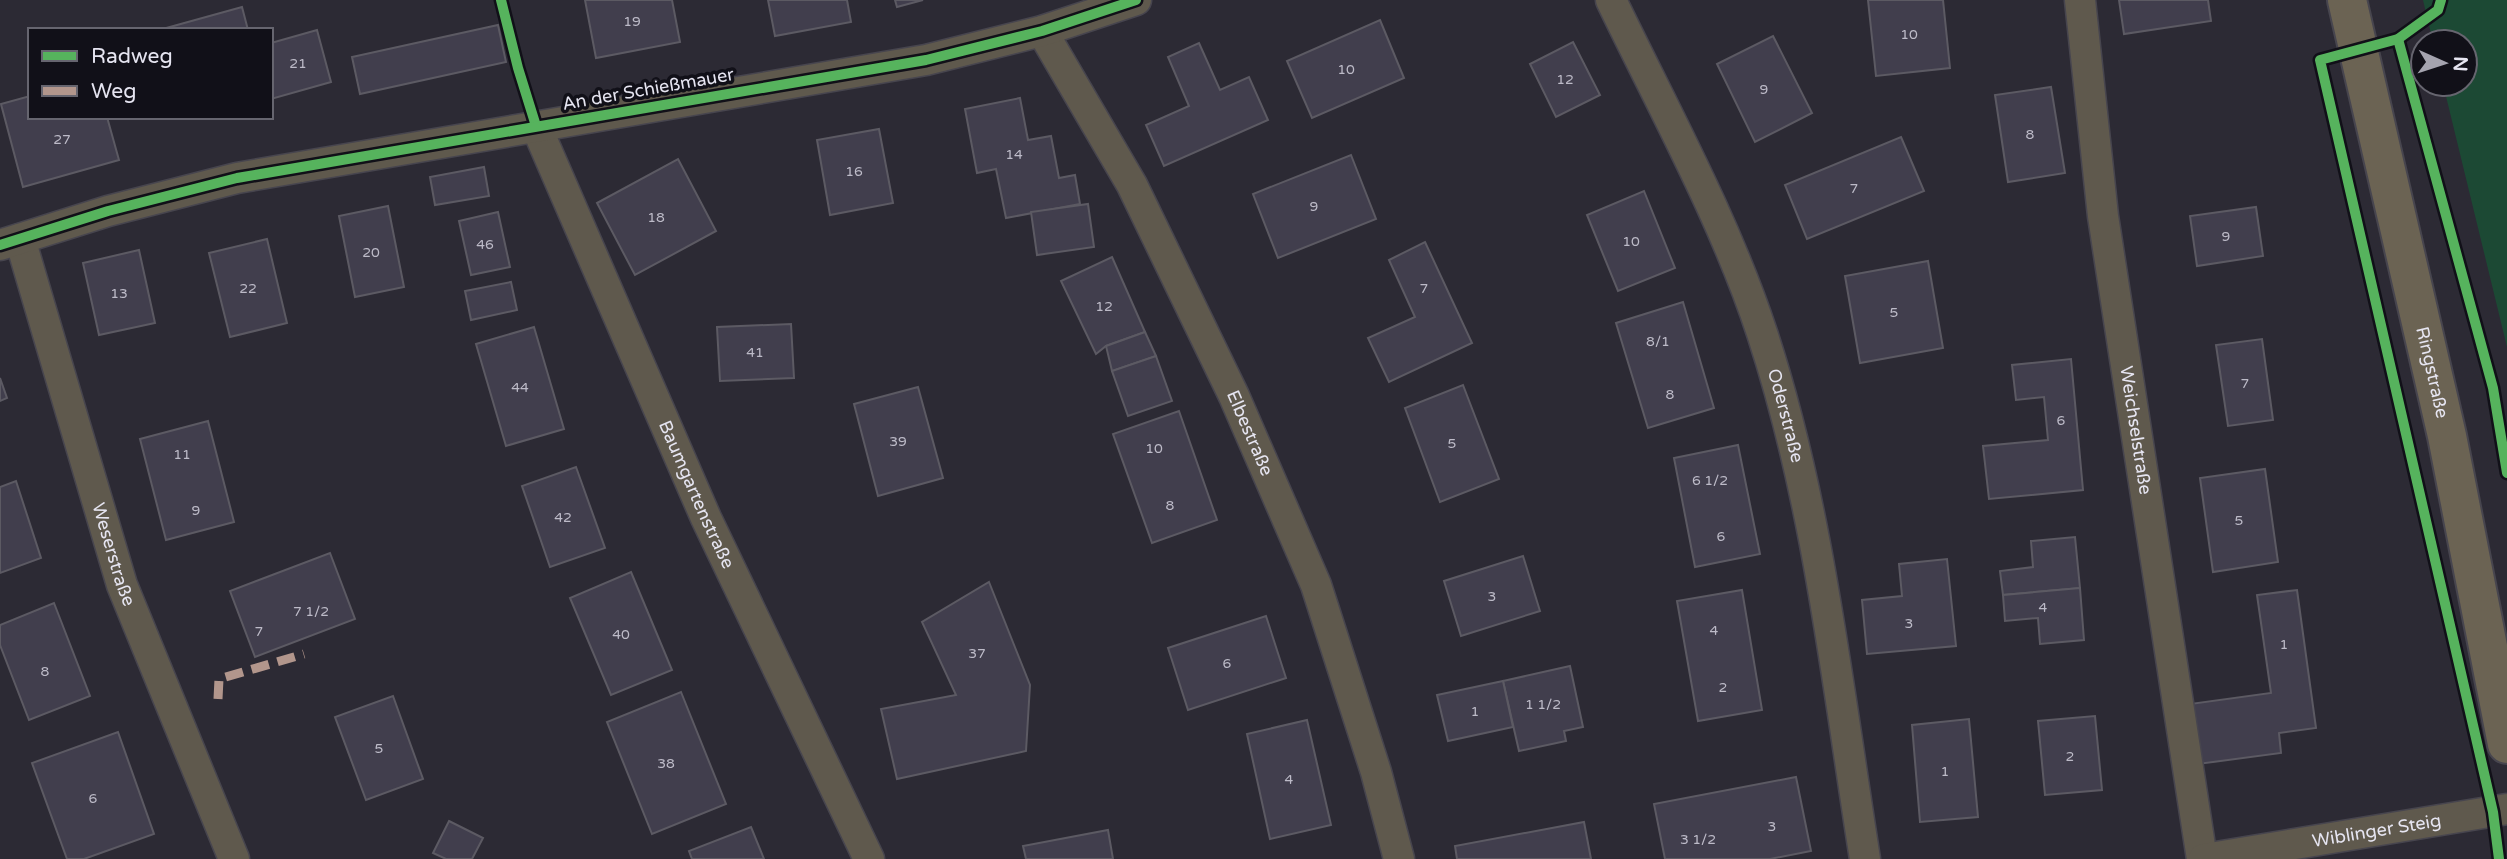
<svg xmlns="http://www.w3.org/2000/svg" width="2507" height="859" viewBox="0 0 2507 859" font-family="'Varela Round',sans-serif">
<style>
.green{fill:#1c4934}
.building{fill:#413e4d;stroke:#5c5a63;stroke-width:2}
.lines{fill:none;stroke-linecap:round;stroke-linejoin:round}
.street-casing{stroke:#47454e;stroke-width:33}
.secondary-casing{stroke:#47454e;stroke-width:42}
.street{stroke:#5f594d;stroke-width:30}
.secondary{stroke:#6b6353;stroke-width:38}
.quiet{stroke:#b2968c;stroke-width:9;stroke-dasharray:18 9;stroke-linecap:butt}
.cycleway-casing{stroke:#111018;stroke-width:15}
.cycleway{stroke:#56b35d;stroke-width:10}
.labels{text-anchor:middle;stroke-width:7;stroke-linejoin:round;paint-order:stroke}
.number-label{font-size:14px;fill:#bdbbc8}
.street-label{font-size:18px;fill:#e6e5f1;stroke:#111018}
</style>
<rect width="100%" height="100%" fill="#2c2a34"/>
<path class="green" d="M2423 0H2507V347L2443 84H2465V42H2433Z"/>
<g class="building">
<path d="M585 0H672L680 42 596 58Z"/>
<path d="M768 0H847L851 22 775 36Z"/>
<path d="M895 0H923L897 7Z"/>
<path d="M1868 0H1943L1950 68 1876 76Z"/>
<path d="M2119 0H2208L2211 21 2124 34Z"/>
<path d="M242 7 248 30H159Z"/>
<path d="M1380 20 1404 78 1312 118 1287 61Z"/>
<path d="M498 25 506 62 360 94 352 57Z"/>
<path d="M317 30 331 82 271 99V43Z"/>
<path d="M1773 36 1812 113 1755 142 1717 64Z"/>
<path d="M1573 42 1600 95 1556 117 1530 64Z"/>
<path d="M1199 43 1220 90 1249 77 1268 120 1164 166 1146 125 1189 106 1168 57Z"/>
<path d="M2051 87 2065 173 2008 182 1995 95Z"/>
<path d="M30 96V117H107L119 160 23 187 1 104Z"/>
<path d="M1020 98 1028 140 1051 136 1059 178 1075 175 1080 204 1006 218 996 169 977 173 965 109Z"/>
<path d="M879 129 893 203 830 215 817 140Z"/>
<path d="M1901 137 1924 191 1807 239 1785 185Z"/>
<path d="M1351 155 1376 219 1278 258 1253 194Z"/>
<path d="M678 159 716 231 635 275 597 203Z"/>
<path d="M484 167 489 196 435 205 430 177Z"/>
<path d="M1644 191 1675 268 1618 291 1587 215Z"/>
<path d="M1088 204 1094 247 1037 255 1031 212Z"/>
<path d="M388 206 404 287 355 297 339 216Z"/>
<path d="M2256 207 2263 256 2197 266 2190 216Z"/>
<path d="M498 212 510 267 471 275 459 221Z"/>
<path d="M267 239 287 323 230 337 209 253Z"/>
<path d="M1425 242 1472 343 1389 382 1368 338 1415 317 1389 260Z"/>
<path d="M139 250 155 323 99 335 83 263Z"/>
<path d="M1112 257 1145 332 1106 346 1096 354 1061 281Z"/>
<path d="M1928 261 1943 348 1860 363 1845 276Z"/>
<path d="M511 282 517 310 471 320 465 291Z"/>
<path d="M1683 302 1714 408 1648 428 1616 323Z"/>
<path d="M791 324 794 378 720 381 717 327Z"/>
<path d="M534 327 564 429 506 446 476 344Z"/>
<path d="M1145 332 1156 356 1112 371 1106 346Z"/>
<path d="M2262 339 2273 420 2228 426 2216 345Z"/>
<path d="M1156 356 1172 401 1128 416 1112 371Z"/>
<path d="M2071 359 2083 490 1989 499 1983 446 2048 440 2044 397 2016 400 2012 365Z"/>
<path d="M0 378 7 398 0 401Z"/>
<path d="M1463 385 1499 479 1440 502 1405 408Z"/>
<path d="M918 387 943 478 878 496 854 404Z"/>
<path d="M1179 411 1217 520 1152 543 1113 434Z"/>
<path d="M208 421 234 522 166 540 140 439Z"/>
<path d="M1738 445 1760 554 1695 567 1674 458Z"/>
<path d="M576 467 605 548 550 567 522 486Z"/>
<path d="M2265 469 2278 562 2213 572 2200 478Z"/>
<path d="M16 481 41 558 0 573V487Z"/>
<path d="M2075 537 2080 588 2003 595 2000 571 2033 567 2031 541Z"/>
<path d="M330 553 355 619 255 657 230 591Z"/>
<path d="M1523 556 1540 611 1461 636 1444 581Z"/>
<path d="M1947 559 1956 646 1867 654 1862 600 1902 596 1899 564Z"/>
<path d="M631 572 672 670 611 695 570 598Z"/>
<path d="M989 582 1030 685 1026 751 897 779 881 709 956 695 922 622Z"/>
<path d="M2080 588 2084 640 2040 644 2038 618 2005 621 2003 595Z"/>
<path d="M1742 590 1762 710 1698 721 1677 601Z"/>
<path d="M2297 590 2316 728 2279 733 2281 753 2198 764 2190 704 2271 693 2257 595Z"/>
<path d="M54 603 90 696 29 720 0 645V625Z"/>
<path d="M1266 616 1286 678 1188 710 1168 648Z"/>
<path d="M1570 666 1583 727 1564 731 1566 741 1519 751 1503 681Z"/>
<path d="M1503 681 1513 727 1448 741 1437 695Z"/>
<path d="M681 692 726 804 652 834 607 722Z"/>
<path d="M393 696 423 779 366 800 335 717Z"/>
<path d="M2095 716 2102 790 2045 795 2038 721Z"/>
<path d="M1969 719 1978 817 1920 822 1912 725Z"/>
<path d="M1307 720 1331 825 1270 839 1247 734Z"/>
<path d="M118 732 154 834 84 859H67L32 763Z"/>
<path d="M1796 777 1811 851 1770 859H1665L1654 804Z"/>
<path d="M449 821 483 838 472 859H446L433 853Z"/>
<path d="M1584 822 1591 859H1457L1455 846Z"/>
<path d="M751 827 764 859H692L689 851Z"/>
<path d="M1108 830 1113 859H1026L1023 846Z"/>
</g>
<g class="lines">
<defs>
<g id="street">
<path id="s1" d="M1611 0C1663 108 1725 220 1762 333 1818 503 1837 683 1865 859"/>
<path id="s2" d="M2080 0 2103 216 2202 859"/>
<path id="s3" d="M1042 31 1132 185 1234 396 1316 585 1376 772 1399 859"/>
<path id="s4" d="M536 126 706 518 869 859"/>
<path id="s5" d="M20 239 122 585 234 859"/>
<path d="M0 245 108 211 237 178 926 60 1042 31 1136 0"/>
<path id="s6" d="M2204 859 2507 809"/>
</g>
<g id="secondary">
<path id="s7" d="M2347 0 2447 436 2507 744"/>
</g>
</defs>
<use href="#street" class="street-casing"/>
<use href="#secondary" class="secondary-casing"/>
<use href="#street" class="street"/>
<use href="#secondary" class="secondary"/>
<path class="quiet" d="M218 699 219 679 304 654"/>
<defs>
<g id="cycleway">
<path d="M501 0 518 68 536 126"/>
<path d="M2441 0 2438 10 2398 39 2320 60 2493 812 2499 859"/>
<path d="M2398 39 2493 388 2507 473"/>
<path d="M0 245 108 211 237 178 926 60 1042 31 1136 0"/>
</g>
</defs>
<use href="#cycleway" class="cycleway-casing"/>
<use href="#cycleway" class="cycleway"/>
</g>
<g class="labels">
<g class="number-label">
<text x="632" y="26">19</text>
<text x="1909" y="39">10</text>
<text x="298" y="68">21</text>
<text x="1346" y="74">10</text>
<text x="1565" y="84">12</text>
<text x="1764" y="94">9</text>
<text x="2030" y="139">8</text>
<text x="62" y="144">27</text>
<text x="1014" y="159">14</text>
<text x="854" y="176">16</text>
<text x="1854" y="193">7</text>
<text x="1314" y="211">9</text>
<text x="656" y="222">18</text>
<text x="2226" y="241">9</text>
<text x="1631" y="246">10</text>
<text x="485" y="249">46</text>
<text x="371" y="257">20</text>
<text x="248" y="293">22</text>
<text x="1424" y="293">7</text>
<text x="119" y="298">13</text>
<text x="1104" y="311">12</text>
<text x="1894" y="317">5</text>
<text x="1658" y="346">8/1</text>
<text x="755" y="357">41</text>
<text x="2245" y="388">7</text>
<text x="520" y="392">44</text>
<text x="1670" y="399">8</text>
<text x="2061" y="425">6</text>
<text x="898" y="446">39</text>
<text x="1452" y="448">5</text>
<text x="1154" y="453">10</text>
<text x="182" y="459">11</text>
<text x="1710" y="485">6 1/2</text>
<text x="1170" y="510">8</text>
<text x="196" y="515">9</text>
<text x="563" y="522">42</text>
<text x="2239" y="525">5</text>
<text x="1721" y="541">6</text>
<text x="1492" y="601">3</text>
<text x="2043" y="612">4</text>
<text x="311" y="616">7 1/2</text>
<text x="1909" y="628">3</text>
<text x="1714" y="635">4</text>
<text x="259" y="636">7</text>
<text x="621" y="639">40</text>
<text x="2284" y="649">1</text>
<text x="977" y="658">37</text>
<text x="1227" y="668">6</text>
<text x="45" y="676">8</text>
<text x="1723" y="692">2</text>
<text x="1543" y="709">1 1/2</text>
<text x="1475" y="716">1</text>
<text x="379" y="753">5</text>
<text x="2070" y="761">2</text>
<text x="666" y="768">38</text>
<text x="1945" y="776">1</text>
<text x="1289" y="784">4</text>
<text x="93" y="803">6</text>
<text x="1772" y="831">3</text>
<text x="1698" y="844">3 1/2</text>
</g>
<g class="street-label">
<text transform="translate(648 89) rotate(-10)" y="6">An der Schießmauer</text>
<text dy="6" stroke="none"><textPath href="#s7" startOffset="382">Ringstraße</textPath></text>
<text dy="6" stroke="none"><textPath href="#s1" startOffset="452">Oderstraße</textPath></text>
<text dy="6" stroke="none"><textPath href="#s2" startOffset="434">Weichselstraße</textPath></text>
<text dy="6" stroke="none"><textPath href="#s3" startOffset="453">Elbestraße</textPath></text>
<text dy="6" stroke="none"><textPath href="#s4" startOffset="402">Baumgartenstraße</textPath></text>
<text dy="6" stroke="none"><textPath href="#s5" startOffset="329">Weserstraße</textPath></text>
<text dy="6" stroke="none"><textPath href="#s6" startOffset="175">Wiblinger Steig</textPath></text>
</g>
</g>
<rect x="28" y="28" width="245" height="91" fill="#111018" stroke="#66656f" stroke-width="2"/>
<rect x="42" y="51" width="35" height="10" fill="#56b35d" stroke="#66656f" stroke-width="2"/>
<text x="91" y="63" font-size="21" fill="#e6e5f1">Radweg</text>
<rect x="42" y="86" width="35" height="10" fill="#b2968c" stroke="#66656f" stroke-width="2"/>
<text x="91" y="98" font-size="21" fill="#e6e5f1">Weg</text>
<g transform="translate(2444 63) rotate(93)"><circle r="33" fill="#111018" stroke="#66656f" stroke-width="2"/>
<path d="M0-5L12 26L0 18L-12 26Z" fill="#a5a4af"/>
<text y="-10" font-size="19" font-weight="bold" text-anchor="middle" fill="#e6e5f1">N</text>
</g>
</svg>
